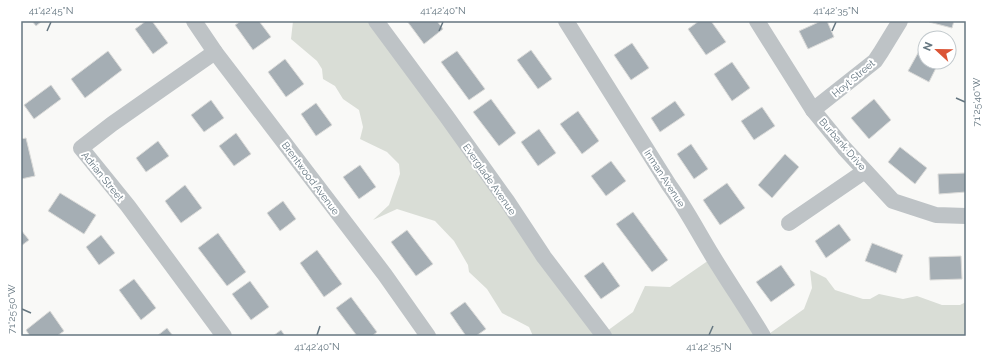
<svg xmlns="http://www.w3.org/2000/svg" width="987" height="357" viewBox="0 0 987 357" font-family="Raleway,sans-serif">
<style>
.green{fill:#d9ddd6}
.building{fill:#a5aeb4;stroke:#dbdbd9}
.lines{fill:none;stroke-linecap:round;stroke-linejoin:round}
.street{stroke:#bec3c6;stroke-width:16}
.ticks{fill:none;stroke:#657680;stroke-width:1.5}
.labels{text-anchor:middle;stroke-width:4;stroke-linejoin:round;paint-order:stroke}
.street-label{font-size:10px;fill:#657680;stroke:#fff}
.neatline{fill:none;stroke:#657680;stroke-width:1.5}
.ticks-label{font-size:10px;text-anchor:middle;fill:#657680}
</style>
<rect width="100%" height="100%" fill="#f9f9f7"/>
<g class="green">
<path d="M293 21H377L607 331 633 312 645 286 670 287 712 258 764 336H533L529 327 502 313 487 289 469 272 468 265 454 241 435 221 397 209 373 220 389 205 400 174 399 164 387 152 360 139 363 127 359 110 343 99 335 86 323 79 322 69 317 61 291 39Z"/>
<path d="M810 270 826 278 835 290 863 299H870L879 294 903 299 917 296 942 305H960L966 302V336H766L804 309 812 288Z"/>
</g>
<g class="building">
<path d="M32 21H42L36 26Z"/>
<path d="M146 21H152L168 43 153 54 135 29Z"/>
<path d="M241 21H259L271 37 253 50 235 25Z"/>
<path d="M407 21H437L443 29 424 44Z"/>
<path d="M699 21H711L726 42 706 55 688 29Z"/>
<path d="M821 21H827L834 37 808 49 799 31Z"/>
<path d="M929 21H954L952 28 929 22Z"/>
<path d="M632 43 649 68 631 80 614 55Z"/>
<path d="M923 44 925 45V62H939L929 82 908 71Z"/>
<path d="M531 50 552 79 538 89 517 60Z"/>
<path d="M108 51 122 70 85 98 71 79Z"/>
<path d="M457 51 485 89 469 100 441 62Z"/>
<path d="M285 59 304 84 286 97 268 72Z"/>
<path d="M732 62 750 88 732 101 714 74Z"/>
<path d="M51 85 61 99 34 119 24 105Z"/>
<path d="M491 99 516 133 499 146 473 112Z"/>
<path d="M874 99 891 120 869 139 851 118Z"/>
<path d="M211 100 224 118 204 132 191 115Z"/>
<path d="M675 101 685 115 660 132 651 118Z"/>
<path d="M316 103 332 125 316 136 301 114Z"/>
<path d="M762 107 775 126 754 140 741 121Z"/>
<path d="M578 111 599 141 582 154 560 124Z"/>
<path d="M539 129 556 153 538 166 521 142Z"/>
<path d="M236 133 251 154 234 166 219 146Z"/>
<path d="M26 138 35 176 21 179V139Z"/>
<path d="M158 141 169 156 146 172 136 158Z"/>
<path d="M691 144 708 169 694 179 677 154Z"/>
<path d="M900 147 927 168 915 184 888 162Z"/>
<path d="M785 154 799 167 772 198 758 185Z"/>
<path d="M611 161 626 181 606 196 591 176Z"/>
<path d="M360 165 376 187 359 199 343 177Z"/>
<path d="M966 173V192L939 194 938 174Z"/>
<path d="M727 183 745 208 720 225 703 200Z"/>
<path d="M185 185 202 208 181 223 165 201Z"/>
<path d="M60 193 96 215 84 234 48 211Z"/>
<path d="M283 201 296 219 280 231 267 213Z"/>
<path d="M633 212 668 260 652 272 616 224Z"/>
<path d="M839 224 851 240 826 258 815 241Z"/>
<path d="M21 230 29 240 21 246Z"/>
<path d="M407 230 433 264 416 276 391 242Z"/>
<path d="M218 233 246 272 227 286 198 248Z"/>
<path d="M101 235 115 253 99 265 86 247Z"/>
<path d="M872 243 903 255 896 273 865 261Z"/>
<path d="M317 250 342 284 324 297 300 263Z"/>
<path d="M961 256 962 279 930 280 929 257Z"/>
<path d="M603 262 620 286 601 299 584 276Z"/>
<path d="M781 265 795 285 771 302 756 282Z"/>
<path d="M134 279 156 308 141 320 119 290Z"/>
<path d="M250 281 269 307 251 320 232 294Z"/>
<path d="M351 297 377 332 372 336H357L336 308Z"/>
<path d="M465 302 486 329 476 336H466L450 313Z"/>
<path d="M50 311 64 331 57 336H30L26 330Z"/>
<path d="M167 328 173 336H157Z"/>
<path d="M281 330 285 336H273Z"/>
</g>
<g class="lines">
<g class="street">
<path d="M194 21 215 52 385 275 428 336"/>
<path d="M376 21 447 117 507 201 544 257 604 336"/>
<path d="M566 21 669 185C685 207 698 232 712 255 729 283 747 309 763 336"/>
<path d="M757 21 813 110 844 148 893 201 936 215 966 216"/>
<path d="M215 52 112 124 81 148 128 206 224 336"/>
<path d="M813 110 875 61 881 52 900 21"/>
<path d="M789 223 865 171"/>
</g>
</g>
<path class="ticks" d="M47 31 51 22M439 31 443 22M832 31 836 22M956 98 965 102M22 309 31 313M317 335 320 326M709 335 713 326"/>
<g class="labels">
<g class="street-label">
<text transform="translate(853 78) rotate(-40)" y="4">Hoyt Street</text>
<text transform="translate(843 144) rotate(49)" y="4">Burbank Drive</text>
<text transform="translate(103 176) rotate(51)" y="4">Adrian Street</text>
<text transform="translate(311 178) rotate(53)" y="4">Brentwood Avenue</text>
<text transform="translate(665 178) rotate(57)" y="4">Inman Avenue</text>
<text transform="translate(490 179) rotate(55)" y="4">Everglade Avenue</text>
</g>
</g>
<rect width="987" height="357" fill="none" stroke="#ffffff" stroke-width="44"/>
<g transform="translate(937 50) rotate(292)"><circle r="19" fill="#ffffff" stroke="#c1c8cc"/>
<path d="M0-3L7 15L0 10L-7 15Z" fill="#db5435"/>
<text y="-6" font-size="11" font-weight="bold" text-anchor="middle" fill="#657680">N</text>
</g>
<rect x="22" y="22" width="943" height="313" class="neatline"/>
<g class="ticks-label">
<text x="51" y="14">41°42'45"N</text>
<text x="443" y="14">41°42'40"N</text>
<text x="836" y="14">41°42'35"N</text>
<text transform="translate(976 102) rotate(-90)" y="4">71°25'40"W</text>
<text transform="translate(11 309) rotate(-90)" y="4">71°25'50"W</text>
<text x="317" y="350">41°42'40"N</text>
<text x="709" y="350">41°42'35"N</text>
</g>
</svg>
